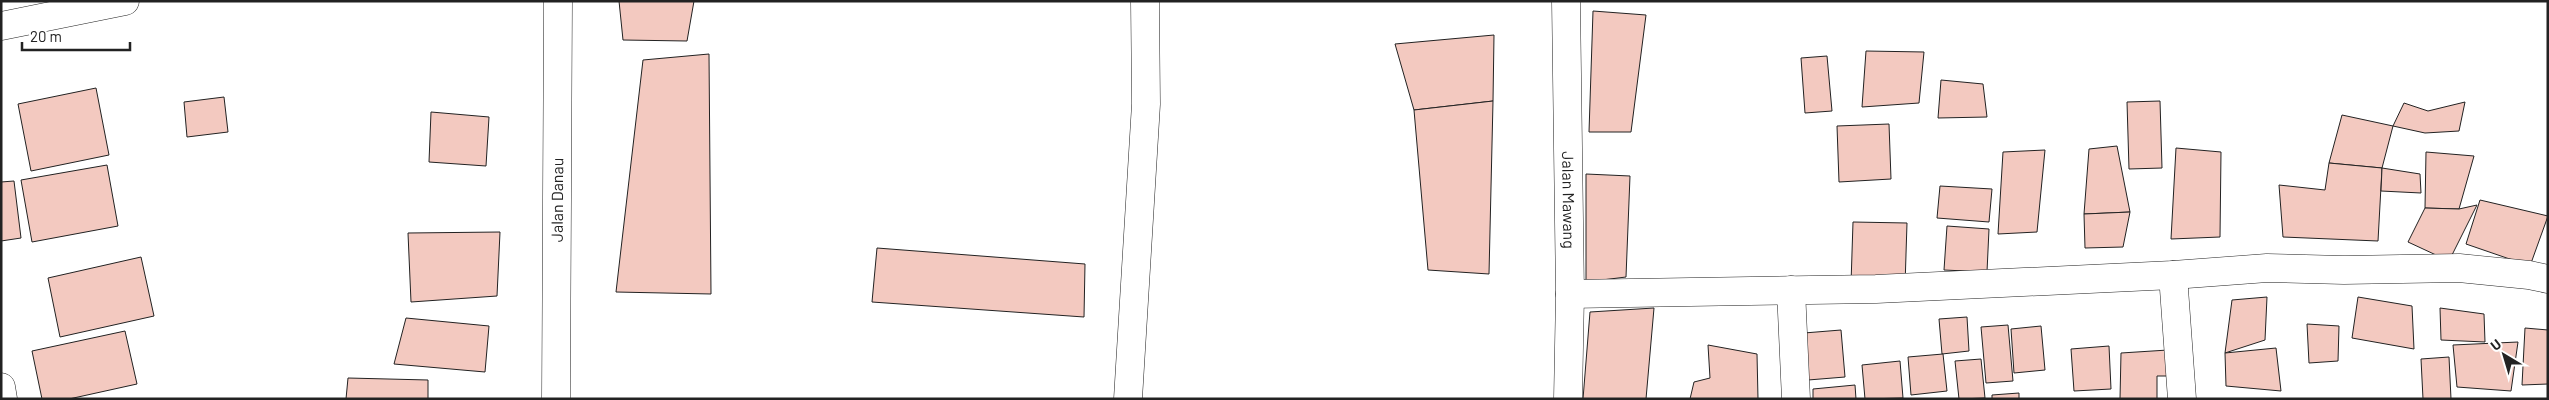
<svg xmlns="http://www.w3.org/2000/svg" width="2549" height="400" viewBox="0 0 2549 400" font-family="Barlow,sans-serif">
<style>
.building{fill:#f3c9c0;stroke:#222}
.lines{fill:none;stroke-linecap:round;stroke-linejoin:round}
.street-casing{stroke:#222;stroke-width:29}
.secondary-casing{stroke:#222;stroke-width:29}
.street{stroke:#fff;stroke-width:28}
.secondary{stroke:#fff;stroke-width:28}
.labels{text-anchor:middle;stroke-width:4;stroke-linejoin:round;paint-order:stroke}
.street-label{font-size:16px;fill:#222;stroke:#fff}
</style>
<rect width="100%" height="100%" fill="#fff"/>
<g class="building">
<path d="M619 1H694L687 41 623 40Z"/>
<path d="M1593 11 1646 15 1631 132H1589Z"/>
<path d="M1494 35 1493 101 1414 110 1395 44Z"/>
<path d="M1866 51 1924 52 1919 103 1862 107Z"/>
<path d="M709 54 711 294 616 292 643 60Z"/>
<path d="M1827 56 1832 111 1805 113 1801 58Z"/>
<path d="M1941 80 1983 84 1987 117 1938 118Z"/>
<path d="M96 88 109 155 31 171 18 104Z"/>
<path d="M224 97 228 132 187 137 184 102Z"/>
<path d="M1493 101 1489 274 1428 270 1414 110Z"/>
<path d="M2160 101 2162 168 2129 169 2127 102Z"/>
<path d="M2465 102 2459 131 2425 133 2393 126 2404 103 2428 111Z"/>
<path d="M431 112 489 117 486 166 429 162Z"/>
<path d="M2342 115 2393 126 2382 168 2329 163Z"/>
<path d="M1889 124 1891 179 1839 182 1837 126Z"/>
<path d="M2117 146 2130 212 2084 214 2089 149Z"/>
<path d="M2176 148 2221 152 2220 237 2171 239Z"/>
<path d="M2045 150 2037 232 1998 234 2003 152Z"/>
<path d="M2426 152 2474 156 2459 209 2425 208Z"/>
<path d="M2329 163 2382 168 2378 241 2283 237 2279 185 2325 190Z"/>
<path d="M107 165 118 226 32 242 21 180Z"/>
<path d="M2382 168 2420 174 2421 193 2381 191Z"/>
<path d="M1586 174 1630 176 1626 277 1586 282Z"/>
<path d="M14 181 21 238 1 241V182Z"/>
<path d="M1940 186 1992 189 1989 222 1937 218Z"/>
<path d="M2480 200 2548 216 2530 266 2466 244Z"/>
<path d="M2477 205 2449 261 2408 242 2425 208 2459 209Z"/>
<path d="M2130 212 2123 247 2085 248 2084 214Z"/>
<path d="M1853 222 1907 223 1905 286 1851 284Z"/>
<path d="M1947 226 1989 229 1987 272 1944 270Z"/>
<path d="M500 232 497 296 411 302 408 233Z"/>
<path d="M877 248 1085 264 1084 317 872 302Z"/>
<path d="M141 257 154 316 60 337 48 278Z"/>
<path d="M2267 297 2265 340 2225 353 2232 300Z"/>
<path d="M2358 297 2412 306 2414 349 2352 338Z"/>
<path d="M1654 308 1646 399H1583L1590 312Z"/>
<path d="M2440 308 2484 314 2485 342 2441 340Z"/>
<path d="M1967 317 1969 351 1942 354 1939 319Z"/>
<path d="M406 318 489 326 485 372 394 364Z"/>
<path d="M2307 324 2339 326 2338 361 2309 363Z"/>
<path d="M2008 325 2013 381 1986 383 1981 327Z"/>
<path d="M2041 326 2045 370 2014 373 2011 329Z"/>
<path d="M2525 328 2548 330V384L2522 385Z"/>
<path d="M1841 330 1845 377 1808 380 1804 333Z"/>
<path d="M125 331 137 384 69 399H42L32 351Z"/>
<path d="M2518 342 2511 391 2457 387 2453 345Z"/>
<path d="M1708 345 1757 354 1758 399H1690L1694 382 1710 378Z"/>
<path d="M2109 346 2111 389 2074 391 2071 349Z"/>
<path d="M2276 348 2281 391 2226 386 2225 353Z"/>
<path d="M2168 350 2169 376H2157V399H2120L2121 353Z"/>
<path d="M1943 354 1947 391 1911 395 1908 357Z"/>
<path d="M2449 357 2451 399H2423L2421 359Z"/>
<path d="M1981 359 1985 398 1959 399 1955 361Z"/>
<path d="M1900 361 1903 398 1865 399 1862 365Z"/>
<path d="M348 378 428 380V399H346Z"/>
<path d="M1855 385 1856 399H1813V389Z"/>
<path d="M2019 393V399H1992V395Z"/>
</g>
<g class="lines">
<defs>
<g id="street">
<path d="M1 26 125 1"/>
<path d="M2173 275 2182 399"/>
<path d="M1791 290 1796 399"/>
<path d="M1570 294 1876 289 2173 275 2267 268 2344 270 2459 268 2529 275 2548 279"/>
<path d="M1 387 3 399"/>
<path id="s1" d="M556 399 558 1"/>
<path d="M1128 399 1146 104 1145 1"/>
</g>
<g id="secondary">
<path id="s2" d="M1566 1 1570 294 1568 399"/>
</g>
</defs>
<use href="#street" class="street-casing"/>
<use href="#secondary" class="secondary-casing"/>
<use href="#street" class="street"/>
<use href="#secondary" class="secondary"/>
</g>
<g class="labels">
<g class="street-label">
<text dy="6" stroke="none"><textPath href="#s1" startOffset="199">Jalan Danau</textPath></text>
<text dy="6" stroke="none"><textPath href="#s2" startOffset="199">Jalan Mawang</textPath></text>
</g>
</g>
<rect width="2549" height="400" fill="none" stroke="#222222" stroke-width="5"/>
<g transform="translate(2504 355) rotate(322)" stroke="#ffffff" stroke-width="4" paint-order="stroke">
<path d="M0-4L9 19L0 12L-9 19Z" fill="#222222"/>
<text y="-8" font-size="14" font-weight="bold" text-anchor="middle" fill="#222222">U</text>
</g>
<path d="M22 42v8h108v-8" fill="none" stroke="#222222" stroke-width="2.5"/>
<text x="30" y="42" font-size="15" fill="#222222" stroke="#ffffff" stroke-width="4" paint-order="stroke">20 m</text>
</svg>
